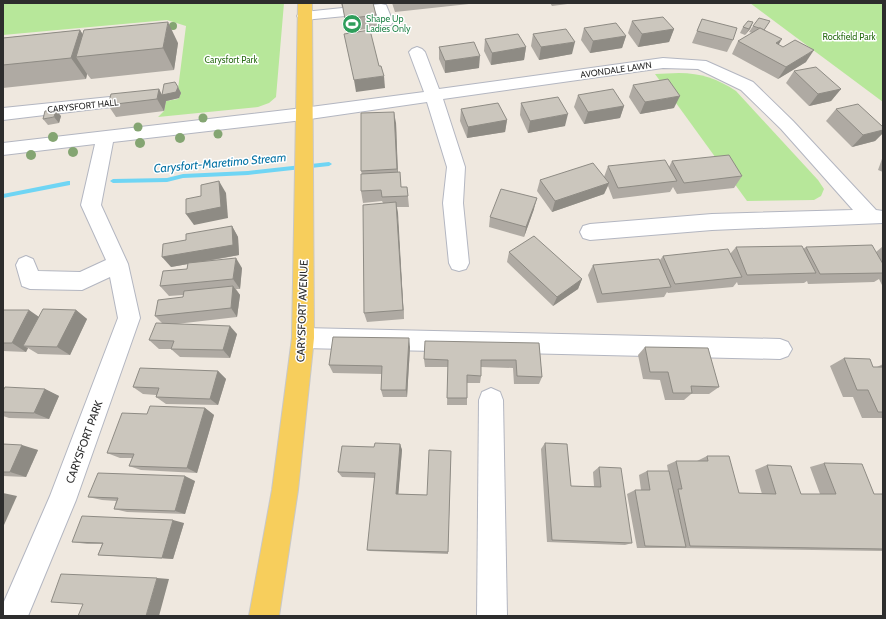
<svg xmlns="http://www.w3.org/2000/svg" width="886" height="619" viewBox="0 0 886 619" font-family="Cabin,sans-serif">
<style>
.green{fill:#b7e79a}
.lines{fill:none;stroke-linecap:round;stroke-linejoin:round}
.stream{fill:#6fd5f4;fill-rule:evenodd}
.minor-casing{stroke:#b3b6c1;stroke-width:2}
.major-casing{stroke:#c8c8c8;stroke-width:2}
.minor{fill:#fff;fill-rule:evenodd}
.major{fill:#f7ce5c;fill-rule:evenodd}
.tree{fill:#84a572}
.wall{fill:#afaaa3}
.shaded-wall{fill:#8e8b84}
.building{fill:#cbc6bd;stroke:#8e8b84}
.labels{text-anchor:middle;stroke-width:3;stroke-linejoin:round;paint-order:stroke}
.far-leisure-label{font-size:9px;fill:#27864d;stroke:#fff;text-anchor:start}
.far-park-label{font-size:9px;fill:#2d6f18;stroke:#fff}
.far-street-label{font-size:9px;fill:#2d2d2d;stroke:#fff}
.street-label{font-size:11px;fill:#2d2d2d;stroke:#fff}
.water-label{font-size:12px;font-style:italic;fill:#0875a6;stroke:#fff}
</style>
<rect width="100%" height="100%" fill="#efe8df"/>
<g class="green">
<path d="M3 3H284L276 97 269 103 258 107 158 117 164 111 166 101 178 99 180 96 178 89 186 26 167 20 3 35Z"/>
<path d="M750 3H883V102Z"/>
<path d="M679 73C701 73 718 79 736 91L818 180 824 189 821 196 814 200 747 201 655 74Z"/>
</g>
<g class="lines">
<g class="stream">
<path d="M329 162 332 164 329 166 248 175 183 178 167 182 113 183 110 181 113 179 167 178 183 174 248 171Z"/>
<path d="M68 181H70V185L3 198V194Z"/>
</g>
<defs>
<g id="minor">
<path d="M381 4 386 5 393 22 391 25H381L376 13 304 20 299 19 297 16 299 13 304 12Z"/>
<path d="M417 47 422 49 425 52 439 89 663 58 706 61 753 82 793 121 876 210 883 211V223L712 230 590 240 583 238 580 232 583 226 590 224 712 214 853 210 781 129 741 90 698 69 663 68 443 99 465 167 463 203 469 263 466 269 459 271 452 269 449 263 443 203 447 167 427 102 303 120 113 142 101 205 128 264 140 318 76 500 28 616H3V604L50 496 118 318 110 277 82 290 30 289 22 286 16 265 19 259 26 256 33 259 38 271 80 272 106 260 81 205 95 144 3 155V143L303 108 424 92 409 52 412 49Z"/>
<path d="M139 94 145 95 147 99 145 103 3 120V108Z"/>
<path d="M303 328 780 339 788 342 792 349 788 356 780 359 303 348 295 345 292 338 295 331Z"/>
<path d="M491 388 500 392 503 400 507 616H477L479 400 482 392Z"/>
</g>
<path id="major" d="M298 3H312L314 338 298 490 279 616H249L272 490 292 338Z"/>
</defs>
<use href="#minor" class="minor-casing"/>
<use href="#major" class="major-casing"/>
<use href="#minor" class="minor"/>
<use href="#major" class="major"/>
</g>
<g class="tree">
<circle cx="173" cy="26" r="4"/>
<circle cx="203" cy="118" r="4.5"/>
<circle cx="138" cy="127" r="4.5"/>
<circle cx="218" cy="134" r="4.5"/>
<circle cx="53" cy="137" r="5"/>
<circle cx="180" cy="138" r="5"/>
<circle cx="140" cy="143" r="5"/>
<circle cx="73" cy="152" r="5"/>
<circle cx="31" cy="155" r="5"/>
</g>
<g class="wall">
<path d="M341 3H373L376 15 378 28 347 31 343 7H342Z"/>
<path d="M392 3H478L395 12Z"/>
<path d="M550 3H575L552 6Z"/>
<path d="M702 19 733 40 727 52 692 43Z"/>
<path d="M632 21 674 29 669 42 638 47 628 33Z"/>
<path d="M753 22 750 29 745 35 740 33 743 27Z"/>
<path d="M753 26 765 30 779 45 806 62 778 79 732 54 738 41 752 33 749 32Z"/>
<path d="M584 28 626 36 622 48 590 53 581 40Z"/>
<path d="M80 30 83 35 178 43 174 70 91 79 87 74 86 79 3 88V38Z"/>
<path d="M533 34 572 54 539 60 531 46Z"/>
<path d="M485 39 526 47 524 60 491 65 484 51Z"/>
<path d="M439 47 479 68 445 73 439 59Z"/>
<path d="M794 71 841 89 831 101 809 106 786 83Z"/>
<path d="M175 82 181 93 179 98 166 101 164 111 116 117 108 105 159 89 162 95Z"/>
<path d="M633 85 674 108 640 114 629 97Z"/>
<path d="M578 95 624 106 620 118 584 124 574 107Z"/>
<path d="M521 103 565 126 528 133 520 115Z"/>
<path d="M461 109 507 120 505 132 467 138 460 121Z"/>
<path d="M836 109 883 127V133L875 141 852 147 826 121Z"/>
<path d="M61 116 59 123 48 125 43 119Z"/>
<path d="M396 123 398 172 401 187H407L409 207H397L404 319 367 322 364 313 383 203 382 201 363 203 361 191 362 174 361 171Z"/>
<path d="M883 156V172L878 170Z"/>
<path d="M672 161 742 176 734 188 677 194 673 187 670 192 613 199 608 186 604 194 552 212 537 191 540 180 604 177 608 166 669 167Z"/>
<path d="M534 209 524 237 489 227 490 217Z"/>
<path d="M232 226 238 237 239 255 203 262 242 268 240 289H236L240 295 237 317 176 324 237 334 230 358 180 357 171 349H159L149 340 162 323 155 316 183 297V295L169 296 160 286 187 269 188 264 171 267 186 240Z"/>
<path d="M736 247 803 249 806 247 876 252 882 247H883V285H882L879 279 874 282 808 284 807 281 804 283 738 285 737 282 733 287 668 293 667 292 664 297 597 303 588 275 593 265 660 260 663 256 730 254Z"/>
<path d="M509 252 582 279 578 289 553 306 507 262Z"/>
<path d="M3 310 39 317 76 310 87 319 70 355 38 354 28 348 26 352 3 351Z"/>
<path d="M539 343 542 377 539 384H514L513 368 481 367V376L480 383H467V405H447L448 367H425L424 359Z"/>
<path d="M410 347 407 397H383L381 390 382 374 333 373 329 365Z"/>
<path d="M645 347 719 387 709 394H691L684 400H665L660 380 643 379 638 355Z"/>
<path d="M844 358 873 367H877L883 364V418H862L853 397H843L830 366Z"/>
<path d="M218 371 226 379 218 405 166 404 156 397V395L143 394 133 387Z"/>
<path d="M45 389 59 396 49 419 9 418 3 416V391Z"/>
<path d="M205 408 214 415 197 473 141 470 129 466 132 458H120L107 453 147 414Z"/>
<path d="M545 443 571 486H594L593 472 599 467 632 543 625 545 547 542 541 449Z"/>
<path d="M3 444 38 450 26 477 3 476Z"/>
<path d="M400 444 402 450 398 494 427 495 451 451 448 554 370 551 367 550 375 478 342 477 338 472 374 447Z"/>
<path d="M707 456 739 493 762 494 755 470 767 465 801 494H820L810 467 824 463 874 494H883V551L680 548H637L627 494 635 490H641L639 475 647 471H668L667 465 676 461H697Z"/>
<path d="M195 481 185 514 127 512 114 509 116 501 102 500 88 497Z"/>
<path d="M184 523 173 559 113 556 98 555 102 544H87L72 542Z"/>
</g>
<g class="shaded-wall">
<path d="M168 22 178 43 174 70 163 48Z"/>
<path d="M753 22 750 29 745 35 749 29Z"/>
<path d="M674 29 669 42 638 47 642 34Z"/>
<path d="M80 30 94 52 76 57 87 74 86 79 71 58Z"/>
<path d="M626 36 622 48 590 53 593 41Z"/>
<path d="M782 39 775 51 776 43Z"/>
<path d="M575 42 572 54 539 60 541 47Z"/>
<path d="M526 47 524 60 491 65 492 53Z"/>
<path d="M814 50 806 62 778 79 786 67Z"/>
<path d="M480 56 479 68 445 73V61Z"/>
<path d="M384 76 385 88 356 92 354 80Z"/>
<path d="M178 87 181 93 179 98 166 101 164 111 157 99 159 89 162 95Z"/>
<path d="M841 89 831 101 809 106 818 94Z"/>
<path d="M680 96 674 108 640 114 645 102Z"/>
<path d="M624 106 620 118 584 124 588 112Z"/>
<path d="M56 110 61 116 59 123 54 117Z"/>
<path d="M394 112 396 123 398 180 397 169Z"/>
<path d="M568 114 565 126 528 133 530 121Z"/>
<path d="M507 120 505 132 467 138 468 127Z"/>
<path d="M883 130V133L875 141 852 147 863 135Z"/>
<path d="M219 181 226 193 228 218 194 225 186 214Z"/>
<path d="M609 183 604 194 552 212 555 201Z"/>
<path d="M537 198 534 209 524 237 526 227Z"/>
<path d="M396 202 398 213 404 319 403 310Z"/>
<path d="M232 226 238 237 239 255 171 267 162 257Z"/>
<path d="M236 258 242 268 240 289 233 279Z"/>
<path d="M582 279 578 289 553 306 557 297Z"/>
<path d="M233 286 240 295 237 317 231 308Z"/>
<path d="M29 310 42 319 23 346 28 348 26 352 12 343Z"/>
<path d="M76 310 87 319 70 355 57 347Z"/>
<path d="M230 326 237 334 230 358 223 350Z"/>
<path d="M409 338 410 347 407 397 406 390Z"/>
<path d="M218 371 226 379 218 405 210 399Z"/>
<path d="M45 389 59 396 49 419 34 413Z"/>
<path d="M205 408 214 415 197 473 187 468Z"/>
<path d="M400 444 402 450 398 498 396 494Z"/>
<path d="M22 445 38 450 26 477 10 472Z"/>
<path d="M185 476 195 481 185 514 175 511Z"/>
<path d="M3 493 17 496 4 525H3Z"/>
<path d="M173 520 184 523 173 559 162 558Z"/>
<path d="M157 578 169 579 159 616H146Z"/>
</g>
<g class="building">
<path d="M342 3H373L376 15 345 19Z"/>
<path d="M663 17 674 29 642 34 632 21Z"/>
<path d="M759 18 770 21 764 30 760 28H759L753 26Z"/>
<path d="M702 19 737 28 733 40 697 31Z"/>
<path d="M748 21 753 22 749 29 743 27Z"/>
<path d="M168 22 163 48 76 57 84 30Z"/>
<path d="M616 23 626 36 593 41 584 28Z"/>
<path d="M760 28 782 39 776 43 783 47 795 40 814 50 786 67 738 41Z"/>
<path d="M566 29 575 42 541 47 533 34Z"/>
<path d="M80 30 71 58 3 65V38Z"/>
<path d="M370 30 379 66H381L384 76 354 80 344 34Z"/>
<path d="M518 34 526 47 492 53 485 39Z"/>
<path d="M474 42 480 56 445 61 439 47Z"/>
<path d="M816 67 841 89 818 94 794 71Z"/>
<path d="M668 79 680 96 645 102 633 85Z"/>
<path d="M175 82 178 87 176 92 162 95 164 84Z"/>
<path d="M159 89 157 99 108 105 111 94Z"/>
<path d="M613 89 624 106 588 112 578 95Z"/>
<path d="M558 97 568 114 530 121 521 103Z"/>
<path d="M498 103 507 120 468 127 461 109Z"/>
<path d="M858 104 883 127V130L863 135 836 109Z"/>
<path d="M56 110 54 117 43 119 45 111Z"/>
<path d="M394 112 397 169 361 171V113Z"/>
<path d="M729 155 742 176 684 183 672 161Z"/>
<path d="M665 160 677 181 618 188 608 166Z"/>
<path d="M593 163 609 183 555 201 540 180Z"/>
<path d="M400 172 401 187H407L408 196 382 197 381 190 361 191V174Z"/>
<path d="M219 181 221 207 186 214V199L201 196V185Z"/>
<path d="M501 189 537 198 526 227 490 217Z"/>
<path d="M396 202 403 310 364 313 363 205Z"/>
<path d="M232 226 233 245 162 257 163 244 186 240V234Z"/>
<path d="M534 236 582 279 557 297 509 252Z"/>
<path d="M872 245 883 264V273L820 274 806 247Z"/>
<path d="M802 246 816 273 747 275 736 247Z"/>
<path d="M728 249 742 277 675 284 663 256Z"/>
<path d="M236 258 233 279 160 286 163 271 187 269 188 263Z"/>
<path d="M659 259 671 287 602 294 593 265Z"/>
<path d="M233 286 231 308 155 316 158 300 183 297 184 291Z"/>
<path d="M43 309 76 310 57 347 23 346Z"/>
<path d="M3 310H29L12 343H3Z"/>
<path d="M156 323 230 326 223 350 171 349 174 341 149 340Z"/>
<path d="M333 337 409 338 406 390H381L382 366 329 365Z"/>
<path d="M425 341 539 343 542 377 517 376 516 360H481V376L467 375V398H447L448 360 424 359Z"/>
<path d="M645 347 708 348 719 387 691 386 692 393H673L668 372H650Z"/>
<path d="M844 358 870 359 873 367H883V412H878L868 390H857Z"/>
<path d="M140 368 218 371 210 399 156 397 159 388 133 387Z"/>
<path d="M5 387 45 389 34 413 3 412V391Z"/>
<path d="M150 406 205 408 187 468 129 466 134 454 107 453 122 413 147 414Z"/>
<path d="M375 443 400 444 396 494 427 495 429 450 451 451 448 552 367 550 375 473 338 472 342 446 374 447Z"/>
<path d="M545 443 567 444 571 486 601 487 599 467 621 468 632 543 552 540Z"/>
<path d="M3 444 22 445 10 472H3Z"/>
<path d="M707 456H729L739 493 776 494 767 465 791 466 801 494H836L824 463 862 464 874 494H883V549L690 546 678 489H682L676 461H708Z"/>
<path d="M647 471H669L686 547 645 546 635 490H650Z"/>
<path d="M98 473 185 476 175 511 114 509 118 498 88 497Z"/>
<path d="M82 516 173 520 162 558 98 555 103 543 72 542Z"/>
<path d="M61 574 157 578 146 616H78L83 604 51 602Z"/>
</g>
<defs>
<symbol id="stadium-disc" viewBox="-11 -11 22 22"><circle r="9.5" fill="#2e9e5b" stroke="#fff"/><path d="M0-5a6.5 5 0 1 0 0 10a6.5 5 0 1 0 0-10ZM-3.5-1.8h7v3.6h-7Z" fill="#fff"/></symbol>
</defs>
<g fill-rule="evenodd">
<use href="#stadium-disc" x="341" y="13" width="22" height="22"/>
</g>
<g class="labels">
<g class="far-leisure-label">
<text x="366" y="22">Shape Up<tspan x="366" dy="10">Ladies Only</tspan></text>
</g>
<g class="far-park-label">
<text x="849" y="40">Rockfield Park</text>
<text x="231" y="63">Carysfort Park</text>
</g>
<g class="far-street-label">
<text transform="translate(616 70) rotate(-8)" y="3">AVONDALE LAWN</text>
<text transform="translate(83 106) rotate(-6)" y="3">CARYSFORT HALL</text>
</g>
<g class="street-label">
<text transform="translate(302 311) rotate(-88)" y="4">CARYSFORT AVENUE</text>
<text transform="translate(84 442) rotate(-70)" y="4">CARYSFORT PARK</text>
</g>
<g class="water-label">
<text transform="translate(220 163) rotate(-5)" y="4">Carysfort-Maretimo Stream</text>
</g>
</g>
<rect width="886" height="619" fill="none" stroke="#2d2d2d" stroke-width="8"/>
</svg>
